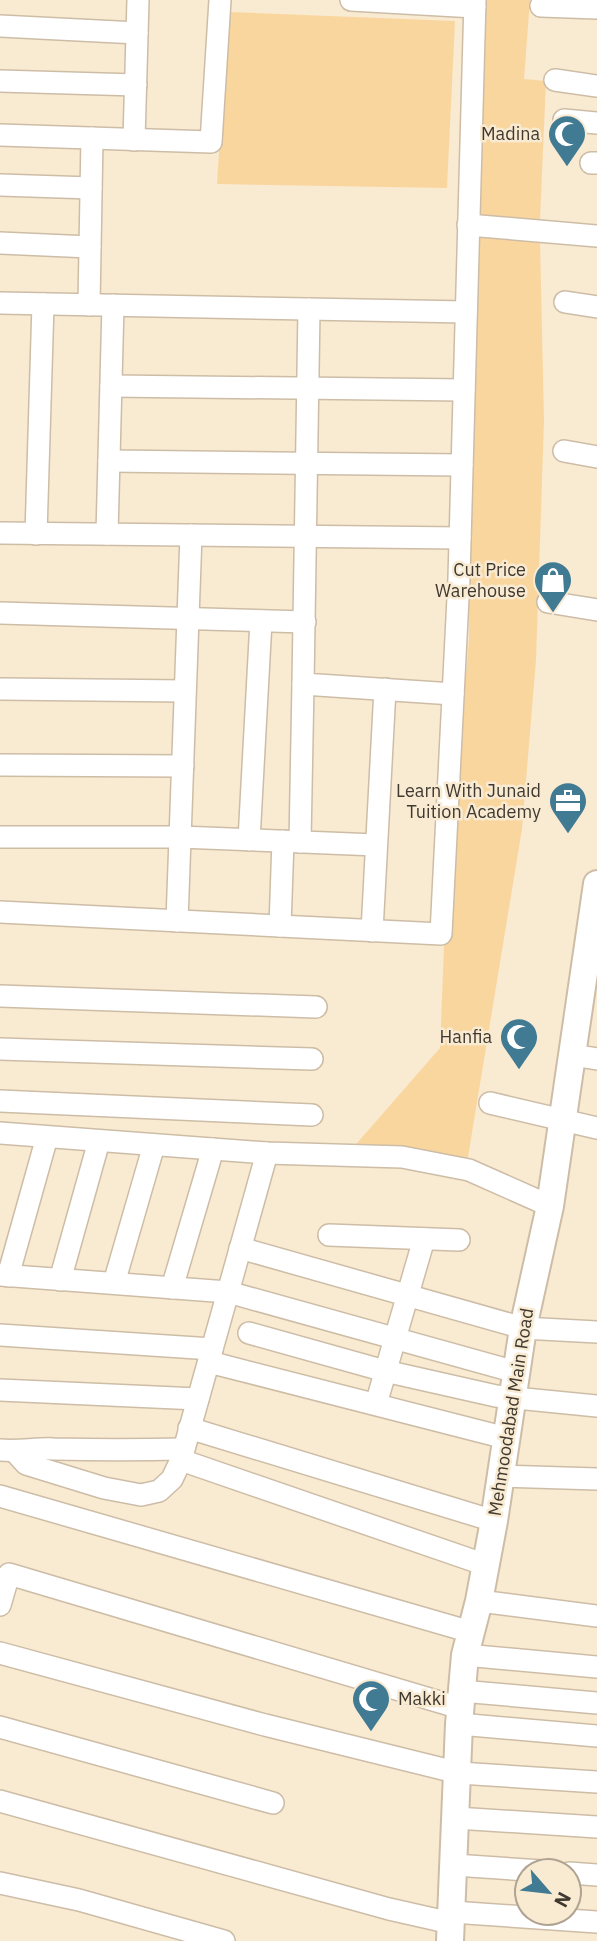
<svg xmlns="http://www.w3.org/2000/svg" width="597" height="1941" viewBox="0 0 597 1941" font-family="'IBM Plex Sans',sans-serif">
<style>
.green{fill:#fad69f}
.lines{fill:none;stroke-linecap:round;stroke-linejoin:round}
.minor-casing{stroke:#cdbda7;stroke-width:24}
.major-casing{stroke:#cdbda7;stroke-width:30}
.minor{stroke:#fff;stroke-width:21}
.major{stroke:#fff;stroke-width:26}
.labels{text-anchor:middle;stroke-width:5;stroke-linejoin:round;paint-order:stroke}
.poi-label{font-size:18px;fill:#3f3930;stroke:#f9ead2;text-anchor:end}
.street-label{font-size:18px;fill:#3f3930;stroke:#f9ead2}
</style>
<rect width="100%" height="100%" fill="#f9ead2"/>
<g class="green">
<path d="M485 0H530L524 79 546 81 540 220 477 216Z"/>
<path d="M228 12 455 21 447 188 217 184Z"/>
<path d="M471 234 540 241 544 421 536 660 522 829 467 1163 351 1150 440 1048 444 946 469 639Z"/>
</g>
<g class="lines">
<defs>
<g id="minor">
<path d="M351 0 475 7"/>
<path d="M541 6 597 8"/>
<path d="M0 26 137 33"/>
<path d="M555 80 597 86"/>
<path d="M0 81 136 85"/>
<path d="M564 120 597 123"/>
<path d="M0 135 211 142 220 0"/>
<path d="M134 140 138 0"/>
<path d="M591 163H597"/>
<path d="M0 185 91 188"/>
<path d="M468 225 597 236"/>
<path d="M0 243 90 247"/>
<path d="M565 302 597 307"/>
<path d="M0 303 466 312"/>
<path d="M89 305 92 138"/>
<path d="M309 309 303 684 453 694"/>
<path d="M111 386 464 390"/>
<path d="M564 451 597 457"/>
<path d="M109 461 462 465"/>
<path d="M0 533 460 538"/>
<path d="M36 534 43 304"/>
<path d="M107 534 113 305"/>
<path d="M548 602 597 610"/>
<path d="M0 613 305 622"/>
<path d="M0 689 185 691"/>
<path d="M0 765 183 766"/>
<path d="M0 837H180L376 845"/>
<path d="M249 840 261 621"/>
<path d="M300 842 303 684"/>
<path d="M0 912 441 934 459 578 475 0"/>
<path d="M177 921 191 535"/>
<path d="M280 926 283 841"/>
<path d="M372 931 385 689"/>
<path d="M0 996 316 1007"/>
<path d="M0 1049 312 1059"/>
<path d="M572 1055 597 1059"/>
<path d="M0 1101 312 1115"/>
<path d="M490 1103 597 1128"/>
<path d="M0 1133 267 1153 402 1157 469 1170 550 1206"/>
<path d="M329 1235 459 1240"/>
<path d="M240 1248 523 1328 597 1332"/>
<path d="M0 1275 228 1292 516 1372"/>
<path d="M8 1276 47 1137"/>
<path d="M60 1280 99 1141"/>
<path d="M114 1283 154 1145"/>
<path d="M172 1288 213 1149"/>
<path d="M249 1333 385 1371 496 1396 597 1406"/>
<path d="M0 1335 212 1349"/>
<path d="M209 1362 506 1438"/>
<path d="M0 1390 198 1399"/>
<path d="M376 1404 424 1239"/>
<path d="M189 1428 494 1521"/>
<path d="M0 1450C18 1452 36 1448 54 1449 97 1450 140 1450 183 1449"/>
<path d="M15 1452 26 1464 104 1488 141 1495 159 1491 172 1479 181 1460 267 1153"/>
<path d="M181 1460 486 1565"/>
<path d="M500 1476 597 1479"/>
<path d="M0 1496 471 1632"/>
<path d="M479 1601 597 1616"/>
<path d="M0 1605 9 1574 460 1708"/>
<path d="M0 1653 265 1725 459 1773 597 1782"/>
<path d="M465 1655 597 1667"/>
<path d="M461 1691 597 1703"/>
<path d="M459 1724 597 1736"/>
<path d="M0 1727 273 1803"/>
<path d="M0 1801 389 1909 451 1923"/>
<path d="M456 1818 597 1827"/>
<path d="M454 1865 542 1871"/>
<path d="M569 1873 597 1875"/>
<path d="M0 1883 79 1900 224 1941"/>
<path d="M452 1912 597 1922"/>
</g>
<path id="major" d="M450 1941 459 1724 465 1655 479 1601 494 1521 523 1328 550 1206 597 884"/>
</defs>
<use href="#minor" class="minor-casing"/>
<use href="#major" class="major-casing"/>
<use href="#minor" class="minor"/>
<use href="#major" class="major"/>
</g>
<defs>
<symbol id="mosque-pin" viewBox="-11 -11 22 30"><path d="M0 17L-7.5 6A9.5 9.5 0 1 1 7.5 6Z" fill="#407a93" stroke="#f9ead2"/><path d="M3.5-4.9A6 6 0 1 0 3.5 4.9A5 5 0 1 1 3.5-4.9Z" fill="#fff"/></symbol>
<symbol id="shop-pin" viewBox="-11 -11 22 30"><path d="M0 17L-7.5 6A9.5 9.5 0 1 1 7.5 6Z" fill="#407a93" stroke="#f9ead2"/><path d="M-5-2.5h2.3a2.7 3.5 0 0 1 5.4 0H5L5.5 6h-11ZM-1.5-2.5h3a1.5 2.3 0 0 0-3 0Z" fill="#fff"/></symbol>
<symbol id="office-pin" viewBox="-11 -11 22 30"><path d="M0 17L-7.5 6A9.5 9.5 0 1 1 7.5 6Z" fill="#407a93" stroke="#f9ead2"/><path d="M-6-3h4V-5.5h4V-3h4V5H-6ZM-1-4.5V-3h2v-1.5ZM-6 0V1H6V0Z" fill="#fff"/></symbol>
</defs>
<g fill-rule="evenodd">
<use href="#mosque-pin" x="545" y="112" width="44" height="60"/>
<use href="#shop-pin" x="531" y="558" width="44" height="60"/>
<use href="#office-pin" x="546" y="779" width="44" height="60"/>
<use href="#mosque-pin" x="497" y="1015" width="44" height="60"/>
<use href="#mosque-pin" x="349" y="1677" width="44" height="60"/>
</g>
<g class="labels">
<g class="poi-label">
<text x="540" y="140">Madina</text>
<text x="526" y="576">Cut Price<tspan x="526" dy="21">Warehouse</tspan></text>
<text x="541" y="797">Learn With Junaid<tspan x="541" dy="21">Tuition Academy</tspan></text>
<text x="492" y="1043">Hanfia</text>
<text x="398" y="1705" text-anchor="start">Makki</text>
</g>
<g class="street-label">
<text transform="translate(511 1412) rotate(-81)" y="6">Mehmoodabad Main Road</text>
</g>
</g>
<g transform="translate(548 1892) rotate(118)"><circle r="33" fill="#f9ead2" stroke="#afa391" stroke-width="2"/>
<path d="M0-5L12 26L0 18L-12 26Z" fill="#407a93"/>
<text y="-10" font-size="19" font-weight="bold" text-anchor="middle" fill="#3f3930">N</text>
</g>
</svg>
